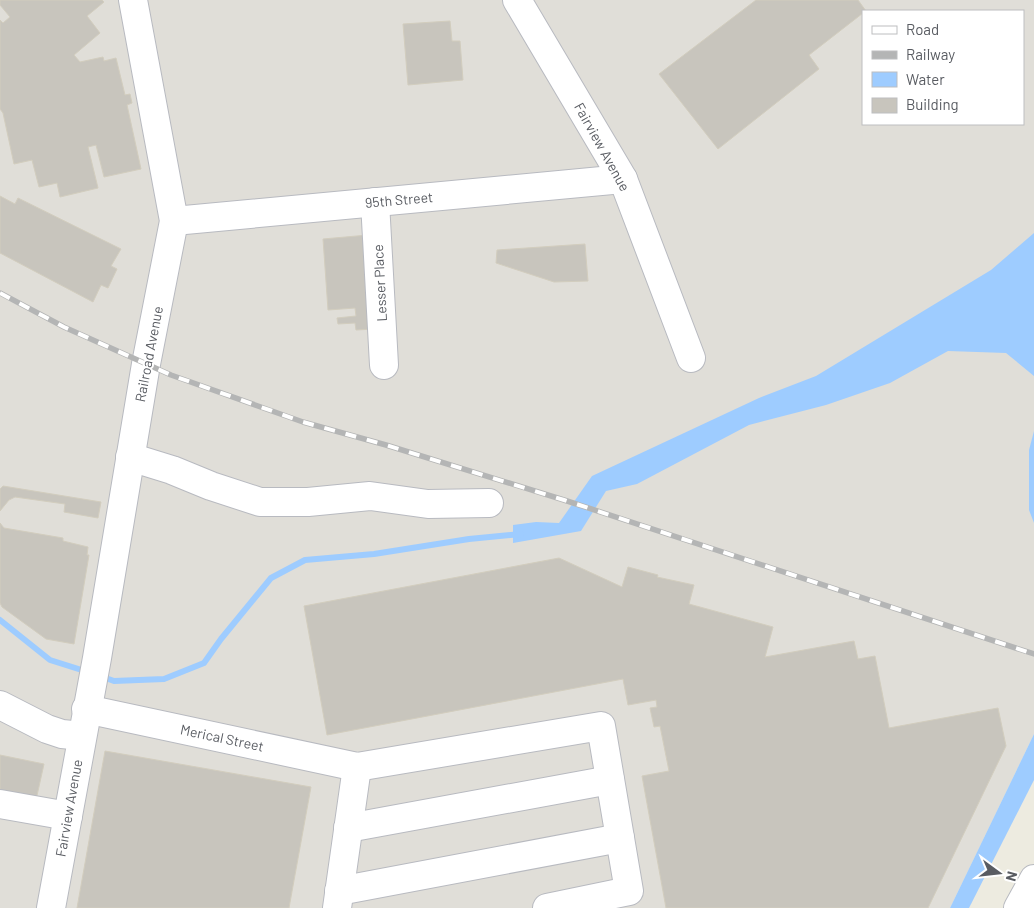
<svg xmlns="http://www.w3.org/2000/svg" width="1034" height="908" viewBox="0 0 1034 908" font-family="Barlow,sans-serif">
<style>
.industrial{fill:#e0ded8;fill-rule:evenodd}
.water{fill:#9eccff}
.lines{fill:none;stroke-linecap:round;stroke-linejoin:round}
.stream{stroke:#9eccff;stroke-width:6}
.building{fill:#c8c5bd;stroke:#d2cdbe}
.minor-casing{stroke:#b8bac0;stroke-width:30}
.minor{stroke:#fff;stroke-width:28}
.rail-casing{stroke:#b4b5b5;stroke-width:5.5}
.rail{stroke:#fff;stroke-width:4;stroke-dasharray:11;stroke-linecap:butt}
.labels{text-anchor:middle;stroke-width:4;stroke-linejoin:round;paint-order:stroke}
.street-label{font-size:14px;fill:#595c62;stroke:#fff}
</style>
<rect width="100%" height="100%" fill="#edebe0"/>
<path class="industrial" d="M0 0H1034V734L950 908H0ZM863 11H1023V124H863Z"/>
<g class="water">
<path d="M1034 233V376L1006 353 948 351 890 383 826 405 749 425 637 484 606 491 581 531 513 543V525L536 522 559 523 592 476 759 398 816 376 991 270Z"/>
<path d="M1034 431V523L1029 510V450Z"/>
<path d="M1034 734V780L969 908H950Z"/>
</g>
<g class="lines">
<g class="stream">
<path d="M0 620 50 660 88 672"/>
<path d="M100 676 114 681 164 679 204 663 221 639 271 578 305 560 374 554 469 539 521 534"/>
</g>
</g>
<g class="building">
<path d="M0 0H102L104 2 87 16 100 33 74 55 80 62 103 57 104 61 116 58 125 95 130 94 132 103 127 105 141 169 104 177 96 145 88 147 98 188 60 197 57 183 39 187 32 160 14 164 3 113 0 109V20L3 23 10 17 0 5Z"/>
<path d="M756 0H858L866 11H863V13L809 55 819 69 718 149 659 74Z"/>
<path d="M450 21 452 41H460L463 80 408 85 403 24Z"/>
<path d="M0 196 15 204 18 198 121 249 111 266 117 269 108 288 101 285 93 302 0 253Z"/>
<path d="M368 235 374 329 356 330 355 323 338 324 337 318 356 316 355 308 328 310 323 239Z"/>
<path d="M585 244 588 281 554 282 496 263 497 250Z"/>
<path d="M3 486 101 502 98 518 64 512 65 504 15 497 9 500 0 511V489Z"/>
<path d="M0 523 4 528 63 538V541L88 547 87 555H89L74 644 46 639 2 607 0 603Z"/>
<path d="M559 558 622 587 628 567 658 575 657 577 694 585 689 604 773 627 765 657 854 641 858 659 875 656 889 728 998 708 1006 746 928 908H666L642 776 669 771 660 726 654 727 650 708 657 707 656 700 628 705 623 679 327 735 304 606Z"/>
<path d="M105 751 311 787 289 908H77Z"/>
<path d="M0 755 44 764 36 800 0 793Z"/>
</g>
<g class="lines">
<defs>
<g id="minor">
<path d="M517 0 623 179 691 358"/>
<path d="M375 202 384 365"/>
<path d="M174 221 623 179"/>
<path d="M130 457 172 470 211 486 260 502H308L370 496 428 504 489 503"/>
<path d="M0 705 47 729 62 734 82 736"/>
<path d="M86 709 357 767 601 726 629 891 547 908"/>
<path d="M0 804 68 816"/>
<path d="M348 828 610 780"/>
<path d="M339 891 620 838"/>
<path d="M51 908 97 658 146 364 174 221 133 0"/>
<path d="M337 908 357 767"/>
<path d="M1018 908 1034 879"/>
</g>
</defs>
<use href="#minor" class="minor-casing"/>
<use href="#minor" class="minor"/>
<defs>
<path id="rail" d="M0 293 64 327 171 375 303 422 386 445 564 500 1034 654"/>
</defs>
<use href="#rail" class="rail-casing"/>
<use href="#rail" class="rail"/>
</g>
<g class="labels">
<g class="street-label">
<text transform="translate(602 147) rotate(61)" y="5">Fairview Avenue</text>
<text transform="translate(399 200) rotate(-5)" y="5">95th Street</text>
<text transform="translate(380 283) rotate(-93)" y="5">Lesser Place</text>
<text transform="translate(149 354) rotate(-79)" y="5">Railroad Avenue</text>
<text transform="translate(222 738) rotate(12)" y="5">Merical Street</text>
<text transform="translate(69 808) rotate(-80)" y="5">Fairview Avenue</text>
</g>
</g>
<rect x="862" y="10" width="162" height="115" fill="#ffffff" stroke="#bdbec0"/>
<rect x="872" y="26" width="25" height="8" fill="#ffffff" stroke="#bdbec0"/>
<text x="906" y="35" font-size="15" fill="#595c62">Road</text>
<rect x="872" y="51" width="25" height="8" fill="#b4b5b5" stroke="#bdbec0"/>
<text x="906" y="60" font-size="15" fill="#595c62">Railway</text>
<rect x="872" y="72" width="25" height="15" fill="#9eccff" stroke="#bdbec0"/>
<text x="906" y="85" font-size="15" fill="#595c62">Water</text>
<rect x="872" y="98" width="25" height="15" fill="#c8c5bd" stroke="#bdbec0"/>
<text x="906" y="110" font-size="15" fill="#595c62">Building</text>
<g transform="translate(999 873) rotate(105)" stroke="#ffffff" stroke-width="4" paint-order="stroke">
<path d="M0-4L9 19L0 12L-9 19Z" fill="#595c62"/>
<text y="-8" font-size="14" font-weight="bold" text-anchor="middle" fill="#595c62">N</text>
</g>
</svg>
